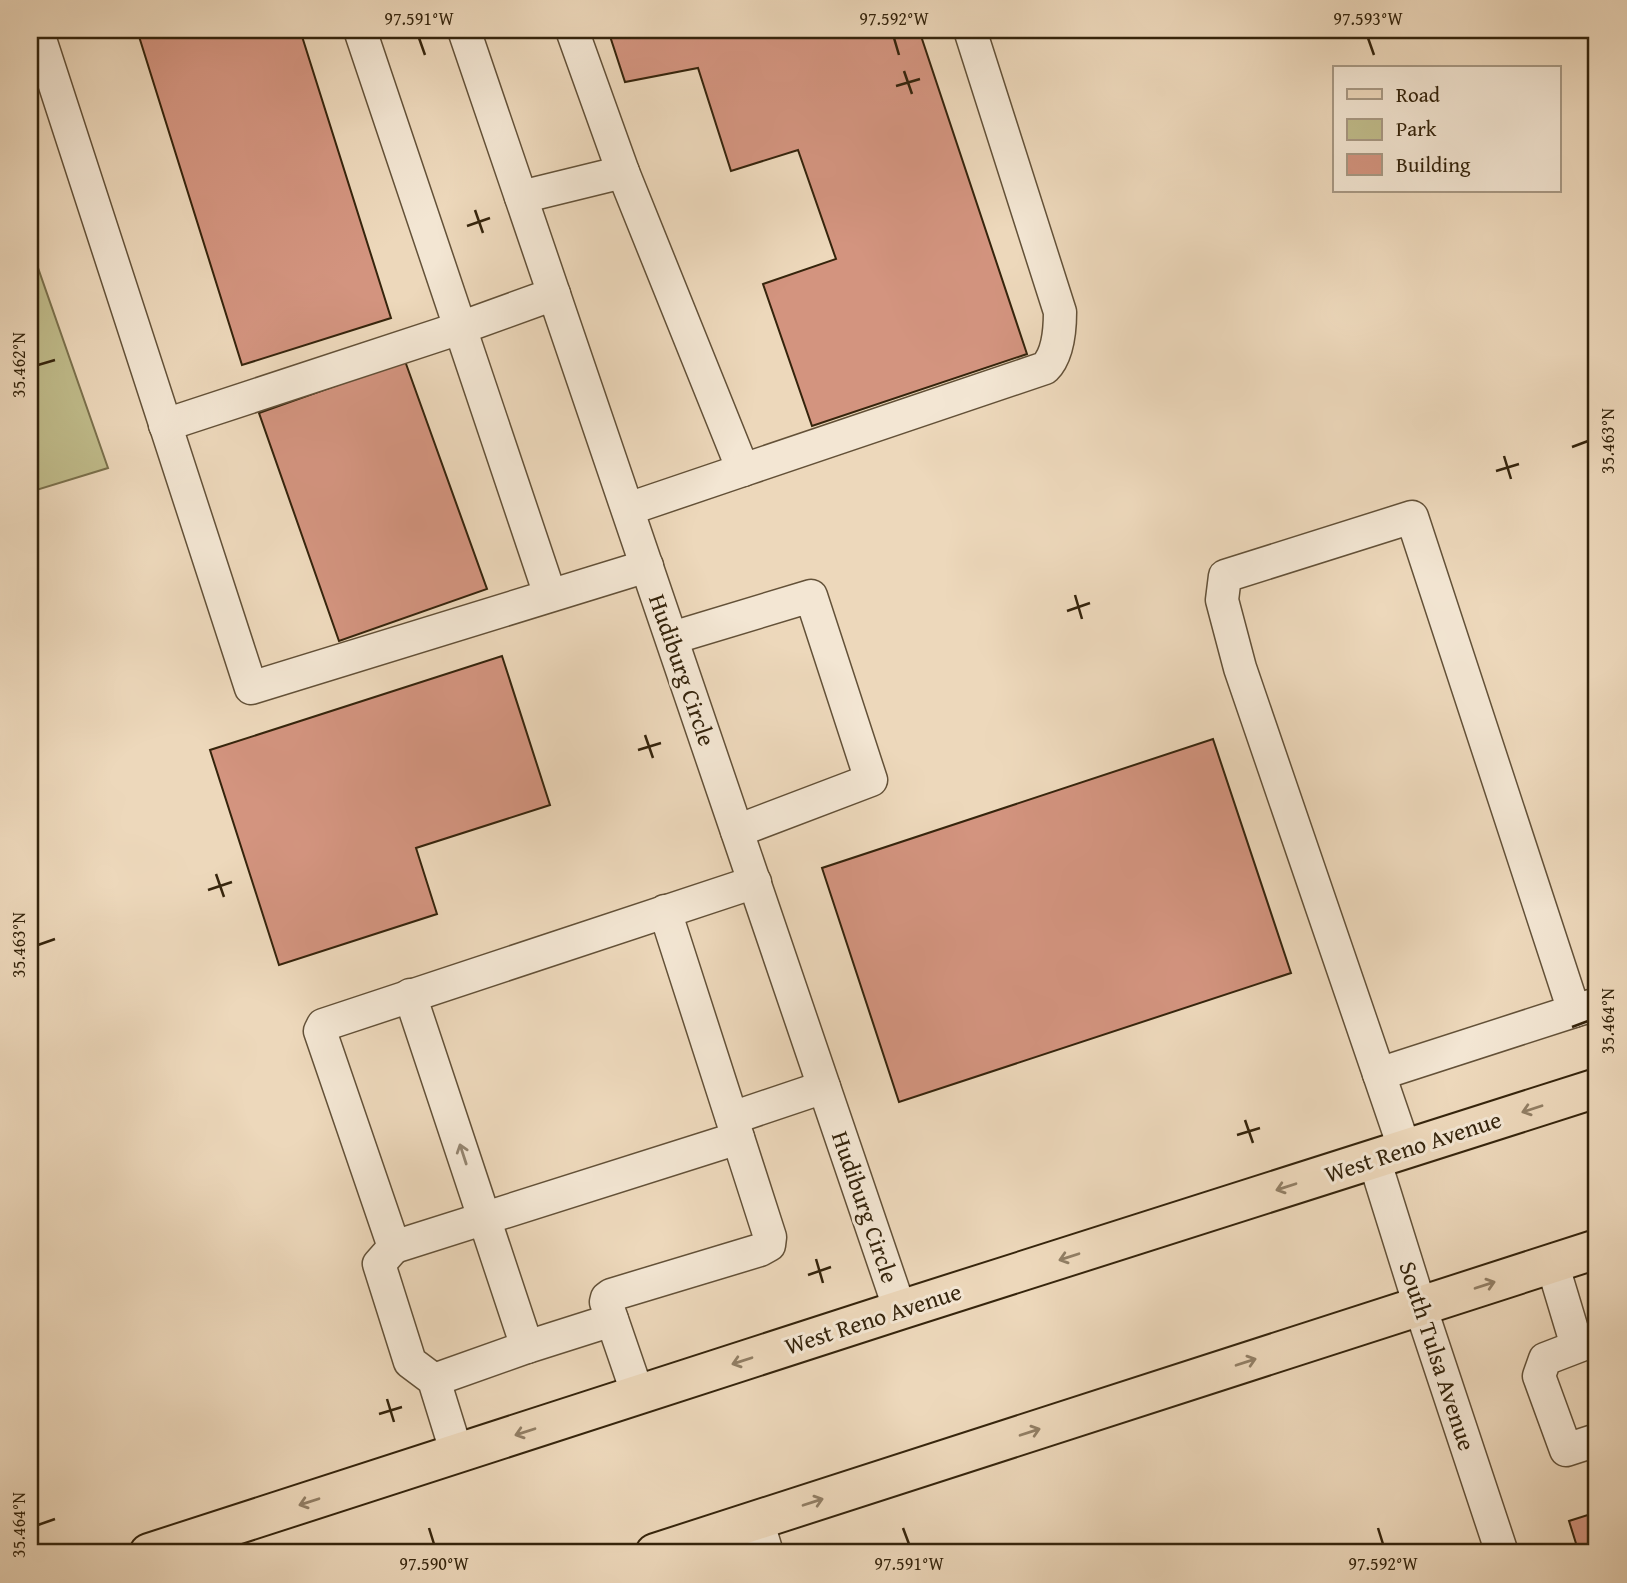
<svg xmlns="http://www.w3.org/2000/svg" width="1627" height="1583" viewBox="0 0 1627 1583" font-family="'Gentium Book Plus',serif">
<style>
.green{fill:#c0bc8b;stroke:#7a704c;stroke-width:2}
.building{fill:#d3947f;stroke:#35240c;stroke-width:2}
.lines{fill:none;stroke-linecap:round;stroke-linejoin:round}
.minor-casing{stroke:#635138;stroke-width:35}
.major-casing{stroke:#35240c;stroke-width:42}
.minor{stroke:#f3e6d3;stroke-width:32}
.major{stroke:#edd8bb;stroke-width:38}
.oneway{stroke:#917e64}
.oneway2{stroke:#948570}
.ticks{fill:none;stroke:#35240c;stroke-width:2.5}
.labels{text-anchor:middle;stroke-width:6;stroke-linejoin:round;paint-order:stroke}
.street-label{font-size:24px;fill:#35240c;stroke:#f3e6d3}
.neatline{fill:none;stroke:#35240c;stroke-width:2.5}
.ticks-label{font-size:18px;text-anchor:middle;fill:#35240c}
</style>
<rect width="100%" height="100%" fill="#edd8bb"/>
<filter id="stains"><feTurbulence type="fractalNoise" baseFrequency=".00286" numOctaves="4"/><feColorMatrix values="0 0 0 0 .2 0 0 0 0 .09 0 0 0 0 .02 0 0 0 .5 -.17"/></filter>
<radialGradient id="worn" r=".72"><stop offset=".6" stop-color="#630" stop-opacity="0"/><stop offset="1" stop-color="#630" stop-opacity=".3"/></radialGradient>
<path class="green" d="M30 245 108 468 30 492Z"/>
<g class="building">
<path d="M137 30H300L391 318 242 365Z"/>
<path d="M608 30H919L1027 354 812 426 763 284 836 259 798 150 731 171 698 68 625 82Z"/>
<path d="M405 361 487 589 339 641 259 413Z"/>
<path d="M502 656 550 805 416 848 437 914 279 965 210 750Z"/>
<path d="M1213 739 1291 973 899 1102 822 868Z"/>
<path d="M1597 1512V1553H1579L1569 1521Z"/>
</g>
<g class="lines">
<defs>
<g id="minor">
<path d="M37 30 251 688 647 566"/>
<path d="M360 30 550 595"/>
<path d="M464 30 900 1310"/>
<path d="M572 30 623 172 743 470 628 509"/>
<path d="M521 197 623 172"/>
<path d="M165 425 460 328 554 294"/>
<path d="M743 470 1045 368C1058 355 1060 330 1060 312L970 30"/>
<path d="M672 638 811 596 871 780 737 831"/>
<path d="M410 995 527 1347"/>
<path d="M1379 1074 1574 1011"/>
<path d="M732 1118 824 1087"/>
<path d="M1405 1150 1240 668 1222 600 1225 576 1412 517 1574 1011 1597 1004"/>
<path d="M1374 1159 1420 1306 1502 1553"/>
<path d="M394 1247 738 1138"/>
<path d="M1552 1263 1577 1346"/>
<path d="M1597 1339 1545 1359 1539 1376 1566 1450 1597 1440"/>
<path d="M434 1380 527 1347 612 1320"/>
<path d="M638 1395 606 1302 607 1298 611 1295 760 1250 769 1245 770 1237 665 911"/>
<path d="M457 1454 434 1380 410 1362 379 1264 394 1247 320 1031 323 1025 755 882"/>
<path d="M757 1520 767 1553"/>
</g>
<g id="major">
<path d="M149 1553 900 1310 1597 1088"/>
<path d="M655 1553 1597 1249"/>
</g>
</defs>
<use href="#minor" class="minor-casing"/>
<use href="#major" class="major-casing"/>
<use href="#minor" class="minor"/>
<use href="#major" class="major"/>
</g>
<defs><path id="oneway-shaft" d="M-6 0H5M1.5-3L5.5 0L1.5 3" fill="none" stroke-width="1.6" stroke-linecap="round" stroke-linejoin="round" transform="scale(1.75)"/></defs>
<g class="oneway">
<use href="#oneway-shaft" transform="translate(1532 1109) rotate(162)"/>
<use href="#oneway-shaft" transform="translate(1286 1187) rotate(162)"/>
<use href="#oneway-shaft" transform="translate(1069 1257) rotate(162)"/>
<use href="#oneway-shaft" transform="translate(1485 1285) rotate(-18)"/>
<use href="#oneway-shaft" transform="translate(742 1361) rotate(162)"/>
<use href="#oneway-shaft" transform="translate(1246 1362) rotate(-18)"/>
<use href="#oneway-shaft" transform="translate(525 1432) rotate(162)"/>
<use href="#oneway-shaft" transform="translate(1030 1432) rotate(-18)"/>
<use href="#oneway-shaft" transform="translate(309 1502) rotate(162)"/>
<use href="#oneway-shaft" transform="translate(813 1502) rotate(-18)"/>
</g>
<use class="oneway2" href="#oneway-shaft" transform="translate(463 1154) rotate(-108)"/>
<path class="ticks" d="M419 38 425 55M894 38 899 55M1368 38 1374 55M904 71 912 94M896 86 920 79M475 210 483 233M467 226 490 218M38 365 55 360M1572 447 1588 441M1504 456 1511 479M1496 471 1519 464M1075 595 1082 619M1067 611 1090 603M645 735 653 758M638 750 661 743M216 874 224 897M208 890 232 882M38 945 55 939M1572 1027 1588 1021M1245 1120 1253 1143M1237 1135 1260 1128M816 1259 823 1283M808 1275 831 1267M387 1399 394 1422M379 1414 402 1407M38 1525 55 1519M429 1528 434 1544M903 1528 909 1544M1378 1528 1383 1544"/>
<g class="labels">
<g class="street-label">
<text transform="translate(682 670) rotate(71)" y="8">Hudiburg Circle</text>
<text transform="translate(1413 1147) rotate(-18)" y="8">West Reno Avenue</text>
<text transform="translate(865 1207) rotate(71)" y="8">Hudiburg Circle</text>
<text transform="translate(873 1319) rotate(-18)" y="8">West Reno Avenue</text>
<text transform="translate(1437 1356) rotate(72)" y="8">South Tulsa Avenue</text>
</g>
</g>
<rect width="1627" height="1583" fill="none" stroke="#edd8bb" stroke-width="77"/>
<rect x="1333" y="66" width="228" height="126" fill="#f3e6d3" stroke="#a79883" stroke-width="2"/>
<rect x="1347" y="89" width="35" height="10" fill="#edd8bb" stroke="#a79883" stroke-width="2"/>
<text x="1396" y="102" font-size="21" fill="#35240c">Road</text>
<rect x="1347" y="119" width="35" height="21" fill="#c0bc8b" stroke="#a79883" stroke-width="2"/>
<text x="1396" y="136" font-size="21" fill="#35240c">Park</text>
<rect x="1347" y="154" width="35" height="21" fill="#d3947f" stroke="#a79883" stroke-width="2"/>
<text x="1396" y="172" font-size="21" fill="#35240c">Building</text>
<rect x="38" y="38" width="1550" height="1506" class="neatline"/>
<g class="ticks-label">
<text x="419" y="25">97.591°W</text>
<text x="894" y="25">97.592°W</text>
<text x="1368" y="25">97.593°W</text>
<text transform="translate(19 365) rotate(-90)" y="6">35.462°N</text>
<text transform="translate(1608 441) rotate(-90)" y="6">35.463°N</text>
<text transform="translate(19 945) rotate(-90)" y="6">35.463°N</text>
<text transform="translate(1608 1021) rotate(-90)" y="6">35.464°N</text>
<text transform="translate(19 1525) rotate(-90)" y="6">35.464°N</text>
<text x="434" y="1570">97.590°W</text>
<text x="909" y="1570">97.591°W</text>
<text x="1383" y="1570">97.592°W</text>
</g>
<rect width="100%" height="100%" filter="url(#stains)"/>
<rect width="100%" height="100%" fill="url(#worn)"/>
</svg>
